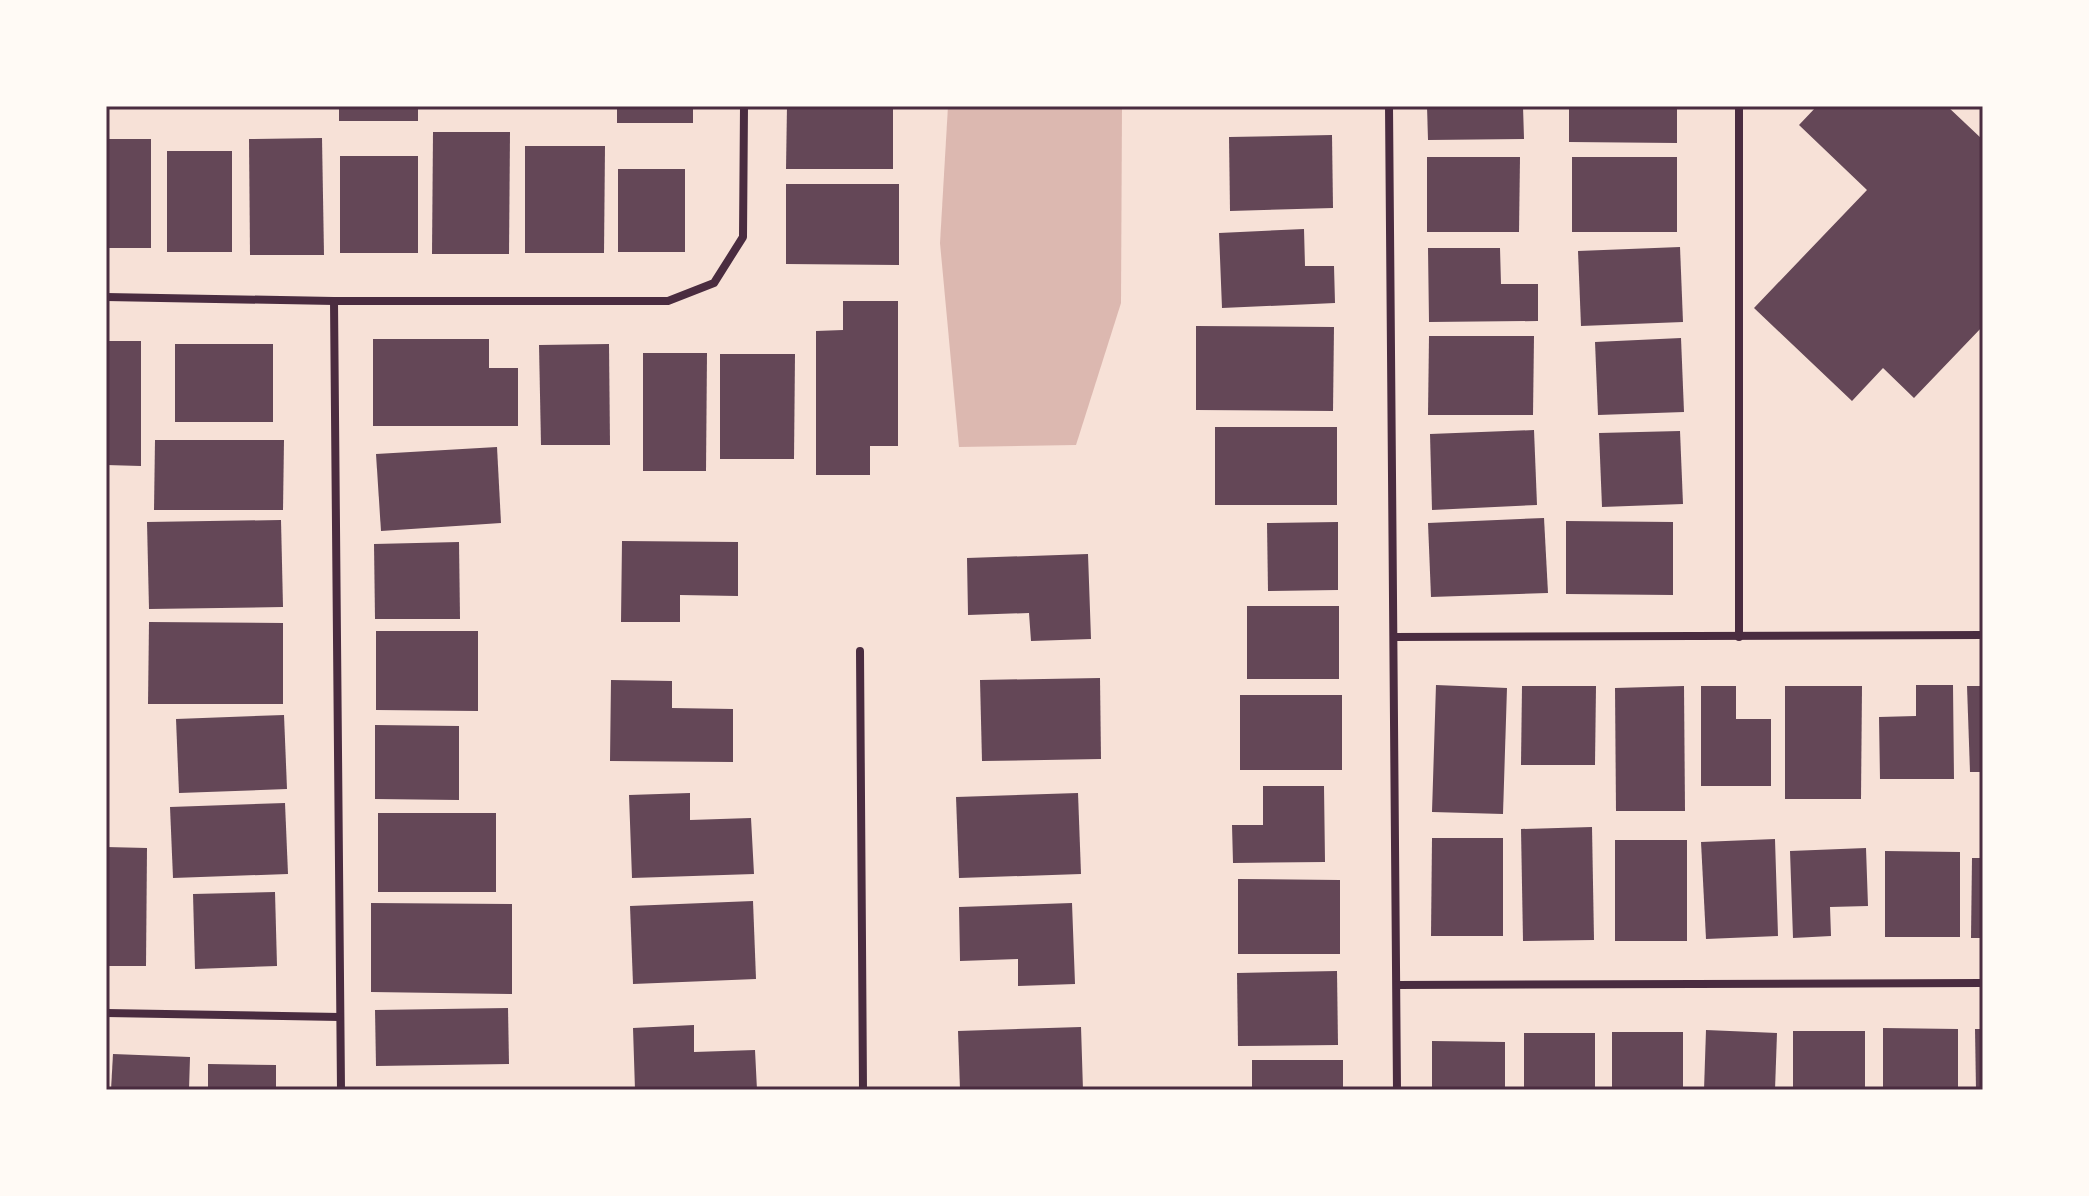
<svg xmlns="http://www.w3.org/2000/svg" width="2089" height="1196" viewBox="0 0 2089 1196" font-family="'Archivo Narrow',sans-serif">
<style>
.water{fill:#dcb8b0}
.building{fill:#644757}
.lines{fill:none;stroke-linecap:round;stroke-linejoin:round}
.minor{stroke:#4a2c40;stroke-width:8}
.neatline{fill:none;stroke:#4a2c40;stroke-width:3}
</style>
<rect width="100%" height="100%" fill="#f7e1d7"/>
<path class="water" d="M948 106H1122L1121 303 1076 445 959 447 940 243Z"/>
<g class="building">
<rect x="339" y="106" width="79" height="15"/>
<rect x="617" y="106" width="76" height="17"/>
<path d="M787 106H893V169H786Z"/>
<path d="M1427 106H1523L1524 139 1428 140Z"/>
<path d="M1569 106H1677V143L1569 142Z"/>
<path d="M1817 106H1947L1983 140V326L1914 398 1883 368 1852 401 1754 308 1867 190 1799 125Z"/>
<path d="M433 132H510L509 254H432Z"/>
<path d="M1332 135 1333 208 1230 211 1229 137Z"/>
<path d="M322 138 324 255H250L249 139Z"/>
<rect x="106" y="139" width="45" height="109"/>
<path d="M525 146H605L604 253H525Z"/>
<rect x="167" y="151" width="65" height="101"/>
<rect x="340" y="156" width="78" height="97"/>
<path d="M1427 157H1520L1519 232H1427Z"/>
<rect x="1572" y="157" width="105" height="75"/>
<rect x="618" y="169" width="67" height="83"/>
<path d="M786 184H899V265L786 264Z"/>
<path d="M1304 229 1305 266H1334L1335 303 1222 308 1219 233Z"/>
<path d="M1680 247 1683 322 1581 326 1578 251Z"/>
<path d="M1428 248H1500L1501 284H1538V321L1429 322Z"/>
<path d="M843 301H898V446H870V475H816V331L843 330Z"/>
<path d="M1196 326 1334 327 1333 411 1196 410Z"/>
<path d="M1429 336H1534L1533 415H1428Z"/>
<path d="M1681 338 1684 412 1598 415 1595 342Z"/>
<path d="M373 339H489V368H518V426H373Z"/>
<path d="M106 341H141V466L106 465Z"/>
<rect x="175" y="344" width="98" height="78"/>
<path d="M609 344 610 445H541L539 345Z"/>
<path d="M643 353H707L706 471H643Z"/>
<path d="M720 354H795L794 459H720Z"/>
<rect x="1215" y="427" width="122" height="78"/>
<path d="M1534 430 1537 505 1432 510 1430 434Z"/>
<path d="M1680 431 1683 504 1602 507 1599 433Z"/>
<path d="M155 440H284L283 510H154Z"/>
<path d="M497 447 501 523 381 531 376 454Z"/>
<path d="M1544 518 1548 593 1431 597 1428 523Z"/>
<path d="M281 520 283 607 149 609 147 522Z"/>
<path d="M1566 521 1673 522V595L1566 594Z"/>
<path d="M1338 522V590L1268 591 1267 523Z"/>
<path d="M622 541 738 542V596L680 595V622H621Z"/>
<path d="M459 542 460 619H375L374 544Z"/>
<path d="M1088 554 1091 639 1031 641 1029 613 968 615 967 558Z"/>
<rect x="1247" y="606" width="92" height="73"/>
<path d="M149 622 283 623V704H148Z"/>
<path d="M376 631H478V711L376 710Z"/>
<path d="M1100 678 1101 759 982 761 980 680Z"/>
<path d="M611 680 672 681V708L733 709V762L610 761Z"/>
<path d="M1436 685 1507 688 1503 814 1432 812Z"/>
<path d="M1916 685H1953L1954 779H1880L1879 717 1916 716Z"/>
<path d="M1522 686H1596L1595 765H1521Z"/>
<path d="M1684 686 1685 811H1616L1615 688Z"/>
<path d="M1701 686H1736V719H1771V786H1701Z"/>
<path d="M1785 686H1862L1861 799H1785Z"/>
<path d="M1967 686H1983V772H1970Z"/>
<rect x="1240" y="695" width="102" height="75"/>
<path d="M284 715 287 789 179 793 176 719Z"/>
<path d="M375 725 459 726V800L375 799Z"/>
<path d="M1263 786H1324L1325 862 1233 863 1232 825H1263Z"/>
<path d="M690 793V820L751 818 754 874 632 878 629 795Z"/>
<path d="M1078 793 1081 874 959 878 956 797Z"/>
<path d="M285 803 288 874 173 878 170 807Z"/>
<rect x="378" y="813" width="118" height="79"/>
<path d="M1592 827 1594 940 1523 941 1521 829Z"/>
<path d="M1432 838H1503V936H1431Z"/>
<path d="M1775 839 1778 936 1706 939 1701 842Z"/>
<rect x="1615" y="840" width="72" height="101"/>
<path d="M106 847 147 848 146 966H106Z"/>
<path d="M1866 848 1868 906 1830 907 1831 936 1793 938 1790 851Z"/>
<path d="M1885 851 1960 852V937H1885Z"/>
<path d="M1972 858H1983V938H1971Z"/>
<path d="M1238 879 1340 880V954H1238Z"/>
<path d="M275 892 277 966 195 969 193 894Z"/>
<path d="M753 901 756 979 633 984 630 906Z"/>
<path d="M371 903 512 904V994L371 992Z"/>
<path d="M1072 903 1075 984 1018 986V959L960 961 959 907Z"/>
<path d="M1337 971 1338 1045 1238 1046 1237 973Z"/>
<path d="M508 1008 509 1064 376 1066 375 1010Z"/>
<path d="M694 1025V1052L755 1050 757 1090H635L633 1028Z"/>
<path d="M1081 1027 1083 1090H960L958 1031Z"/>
<path d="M1883 1028 1958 1029V1090H1883Z"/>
<path d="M1975 1029H1983V1090H1976Z"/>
<path d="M1706 1030 1777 1033 1775 1090H1704Z"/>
<rect x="1793" y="1031" width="72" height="59"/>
<rect x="1612" y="1032" width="71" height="58"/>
<rect x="1524" y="1033" width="71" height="57"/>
<path d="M1432 1041 1505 1042V1090H1432Z"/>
<path d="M113 1054 190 1057 189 1090H111Z"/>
<rect x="1252" y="1060" width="91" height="30"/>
<path d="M208 1064 276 1065V1090H208Z"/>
</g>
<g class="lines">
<g class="minor">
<path d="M1389 106 1397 1090"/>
<path d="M1739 106V637"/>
<path d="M106 297 334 301H668L714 283 743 237 744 106"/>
<path d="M334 301 341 1090"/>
<path d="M1394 637 1983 635"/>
<path d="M860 651 863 1090"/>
<path d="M1397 985 1983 983"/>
<path d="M106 1013 340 1017"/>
</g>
</g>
<rect width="2089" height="1196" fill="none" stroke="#fffaf5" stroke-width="216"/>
<rect x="108" y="108" width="1873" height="980" class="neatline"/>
</svg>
